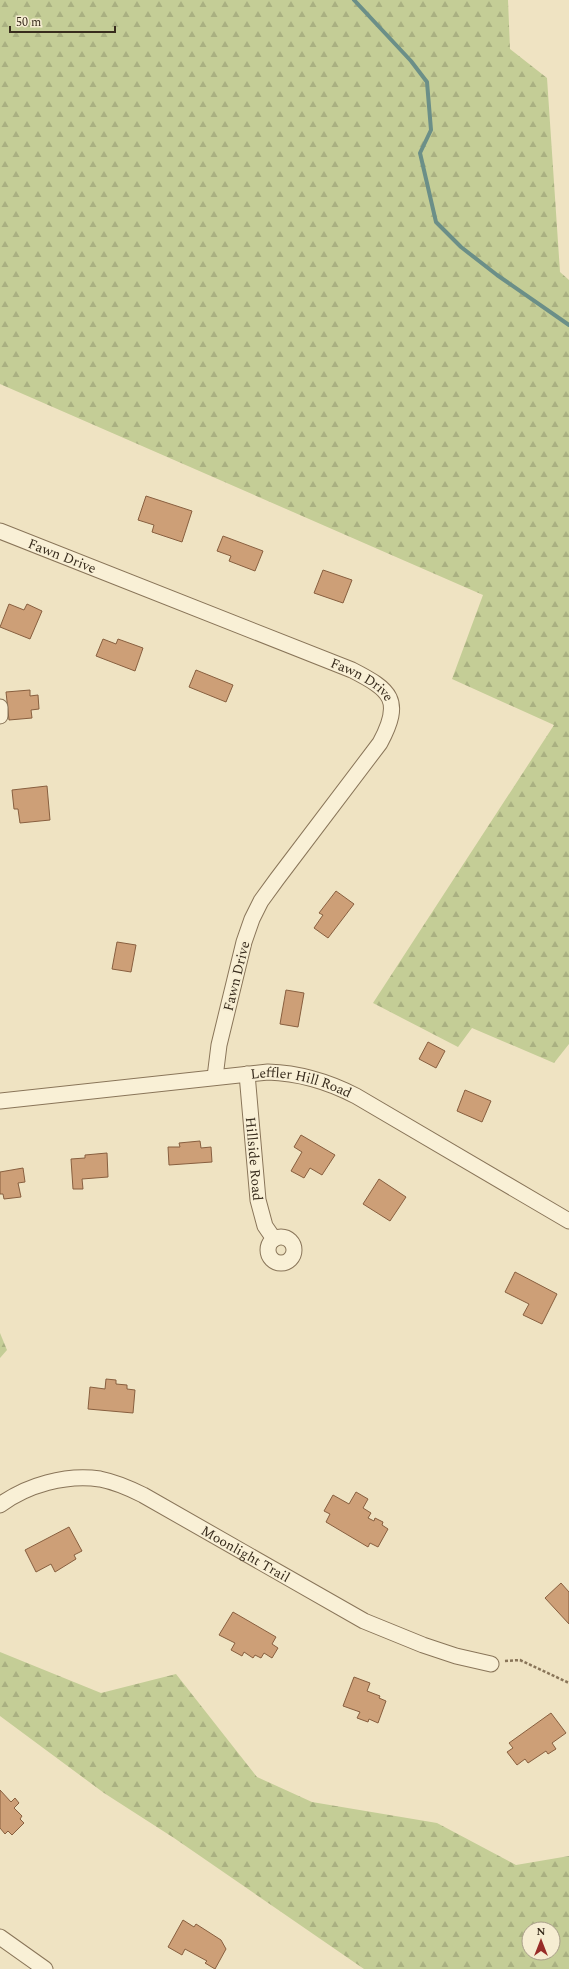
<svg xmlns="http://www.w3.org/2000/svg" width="569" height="1969" viewBox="0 0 569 1969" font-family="Spectral,serif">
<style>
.forest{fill:url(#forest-firs);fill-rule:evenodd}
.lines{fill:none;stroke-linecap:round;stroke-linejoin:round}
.stream{stroke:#6b8f88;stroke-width:4}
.building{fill:#cd9f77;stroke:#885f3f}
.minor-casing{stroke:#897559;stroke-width:17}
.path{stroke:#897559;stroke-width:2.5;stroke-dasharray:3 2;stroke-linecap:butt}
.minor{stroke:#f9f0d6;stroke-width:15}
.labels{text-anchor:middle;stroke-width:3.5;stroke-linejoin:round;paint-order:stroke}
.street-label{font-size:14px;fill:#382c1d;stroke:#f6edd2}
</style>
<defs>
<pattern id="forest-firs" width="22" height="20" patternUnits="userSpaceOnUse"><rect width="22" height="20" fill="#c4cd96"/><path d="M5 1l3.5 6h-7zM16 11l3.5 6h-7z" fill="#a9b081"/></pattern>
</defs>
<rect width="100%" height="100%" fill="#efe3c2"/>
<g class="forest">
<path d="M0 0H508L510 49 547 78 560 272 569 280V1044L554 1063 472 1028 458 1047 373 1003 554 725 452 679 483 595 0 384Z"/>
<path d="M0 1333 7 1350 0 1358Z"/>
<path d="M0 1652 101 1693 176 1674 257 1777 312 1802 437 1823 516 1865 569 1856V1969H364L174 1838 104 1793 0 1716ZM529 1929H553V1953H529Z"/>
</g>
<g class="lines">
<path class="stream" d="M354 0 411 61 427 82 431 130 420 153 436 222 461 247 497 275 569 325"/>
</g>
<g class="building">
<path d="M146 496 192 511 182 542 152 532 154 525 138 520Z"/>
<path d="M223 536 263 551 255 571 229 561 231 556 217 551Z"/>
<path d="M323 570 352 580 343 603 314 593Z"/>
<path d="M9 604 24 610 27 604 42 611 30 639 0 627Z"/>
<path d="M103 639 116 644 118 639 143 648 135 671 96 656Z"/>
<path d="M196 670 233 685 226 702 189 687Z"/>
<path d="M30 690V696L38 695 39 709 31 710 32 718 9 720 6 692Z"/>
<path d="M47 786 50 820 20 823 18 809H14L12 790Z"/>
<path d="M336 891 354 904 328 938 314 928 323 915 319 913Z"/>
<path d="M117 942 136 945 131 972 112 969Z"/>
<path d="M286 990 304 993 298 1027 280 1024Z"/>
<path d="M428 1042 445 1051 436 1068 419 1059Z"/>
<path d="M465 1090 491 1101 482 1122 457 1111Z"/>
<path d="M301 1135 335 1155 322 1175 310 1168 304 1178 291 1171 302 1152 294 1147Z"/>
<path d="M200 1141 201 1148 211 1147 212 1162 169 1165 168 1147H180L179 1143Z"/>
<path d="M107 1153 108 1177 82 1179 83 1189H73L71 1159 85 1158V1155Z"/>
<path d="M23 1168 25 1182 18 1183 21 1197 4 1199 3 1194H0V1172Z"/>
<path d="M379 1179 406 1197 390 1221 363 1204Z"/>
<path d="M515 1272 557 1294 542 1324 523 1315 529 1304 505 1292Z"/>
<path d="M106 1379 116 1380V1384L127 1385V1389L135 1390 133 1413 88 1409 90 1387 105 1389Z"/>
<path d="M356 1492 368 1499 363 1508 371 1513 368 1518 374 1521 375 1518 383 1522 382 1525 388 1529 378 1547 370 1543 368 1547 326 1522 330 1514 324 1511 333 1495 349 1504Z"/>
<path d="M69 1527 82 1551 74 1555 76 1559 55 1572 51 1564 36 1572 25 1550Z"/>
<path d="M561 1583 569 1592V1624L545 1598Z"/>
<path d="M233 1612 276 1637 272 1644 278 1648 272 1658 264 1653 261 1658 255 1655 253 1658 244 1652 242 1656 231 1650 235 1643 219 1635Z"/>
<path d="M354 1677 370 1683 367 1691 380 1696 379 1698 386 1701 378 1723 369 1719 368 1722 357 1718 360 1712 343 1706Z"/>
<path d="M551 1713 566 1733 552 1743 556 1749 548 1754 546 1751 528 1763 525 1759 517 1765 507 1752 513 1748 509 1743Z"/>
<path d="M0 1790 11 1802 15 1798 19 1803 14 1808 22 1816 20 1819 24 1823 12 1835 8 1831 5 1834 0 1828Z"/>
<path d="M183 1920 194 1927 196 1924 221 1940 226 1949 215 1969 205 1963 207 1961 185 1949 182 1955 168 1947Z"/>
</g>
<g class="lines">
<defs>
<g id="minor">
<path id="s1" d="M0 531 352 670C391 690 403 700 380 743L277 879 261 901 252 919 244 942 219 1045 215 1077"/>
<path d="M0 707V716"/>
<path id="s2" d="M247 1074 258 1200 265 1226 274 1239"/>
<path id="s3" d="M0 1101 268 1072C300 1073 327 1081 356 1096L569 1221"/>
<circle cx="281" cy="1250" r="13"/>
<path id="s4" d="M0 1505C27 1485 66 1474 100 1479 115 1482 129 1488 143 1495L364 1621 423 1645 456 1656 491 1664"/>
<path d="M0 1937 45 1969"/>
</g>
</defs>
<use href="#minor" class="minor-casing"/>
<path class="path" d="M505 1661 520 1660 569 1683"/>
<use href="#minor" class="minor"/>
</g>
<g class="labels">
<g class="street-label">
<text dy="5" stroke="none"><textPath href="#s1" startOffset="67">Fawn Drive</textPath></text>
<text dy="5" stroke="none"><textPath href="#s1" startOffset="392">Fawn Drive</textPath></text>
<text transform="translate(236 976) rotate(-76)" y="5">Fawn Drive</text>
<text dy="5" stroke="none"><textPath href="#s3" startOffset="304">Leffler Hill Road</textPath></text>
<text dy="5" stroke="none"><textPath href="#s2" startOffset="85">Hillside Road</textPath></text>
<text dy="5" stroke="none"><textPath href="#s4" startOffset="270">Moonlight Trail</textPath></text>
</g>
</g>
<g transform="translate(541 1941)"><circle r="19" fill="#f6edd2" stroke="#aaa08a"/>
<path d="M0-3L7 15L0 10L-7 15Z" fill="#982c28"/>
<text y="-6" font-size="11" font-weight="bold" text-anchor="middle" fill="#382c1d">N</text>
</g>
<path d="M10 26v6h105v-6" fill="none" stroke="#382c1d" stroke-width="2"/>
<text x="16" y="26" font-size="12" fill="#382c1d" stroke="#f6edd2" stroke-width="3" paint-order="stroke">50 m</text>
</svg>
